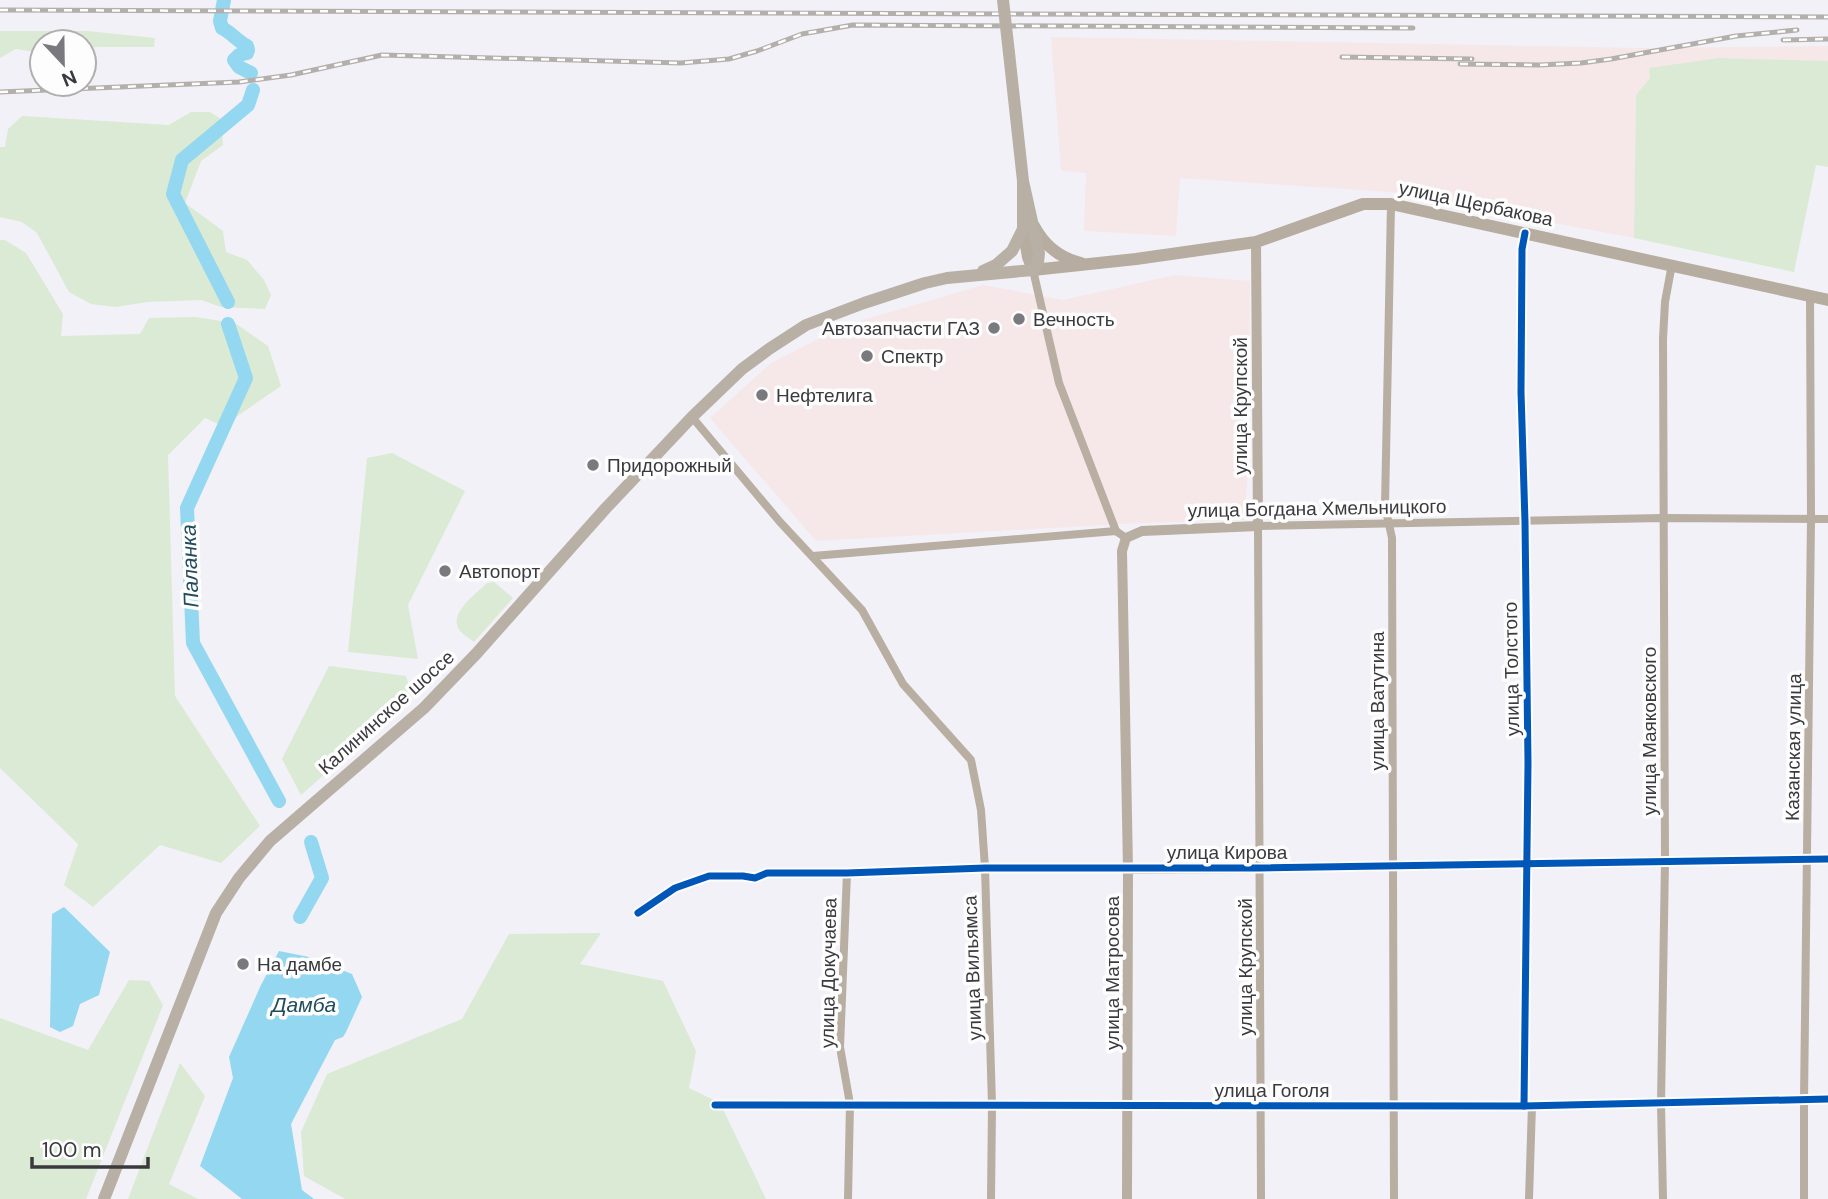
<svg xmlns="http://www.w3.org/2000/svg" width="1828" height="1199" viewBox="0 0 1828 1199" font-family="'DM Sans',sans-serif">
<style>
.industrial{fill:#f6e7e8}
.green{fill:#daead4}
.water{fill:#94d7f0}
.lines{fill:none;stroke-linecap:round;stroke-linejoin:round}
.river{stroke:#94d7f0;stroke-width:14}
.minor{stroke:#b8aea1;stroke-width:8}
.tertiary{stroke:#b8aea1;stroke-width:10}
.secondary{stroke:#b6ac9f;stroke-width:12}
.primary{stroke:#b9b0a5;stroke-width:12}
.rail-casing{stroke:#b3afab;stroke-width:5}
.rail{stroke:#fdfdfd;stroke-width:2.5;stroke-dasharray:8;stroke-linecap:butt}
.primary-bridge{stroke:#b9b0a5;stroke-width:12}
.cycleway-casing{stroke:#fdfdfd;stroke-width:11}
.cycleway{stroke:#0057b8;stroke-width:7}
.poi-dot{fill:#7a797e;stroke:#fdfdfd;stroke-width:2.5}
.labels{text-anchor:middle;stroke-width:7;stroke-linejoin:round;paint-order:stroke}
.street-label{font-size:19px;fill:#3a393d;stroke:#fdfdfd}
.poi-label{font-size:19px;fill:#3a393d;stroke:#fdfdfd;text-anchor:start}
.water-label{font-size:21px;font-style:italic;fill:#214c5b;stroke:#fdfdfd}
</style>
<rect width="100%" height="100%" fill="#f2f1f7"/>
<g class="industrial">
<path d="M1051 37 1643 48 1828 46V61L1719 58 1650 78 1636 95 1634 238 1390 192 1180 178 1176 236 1084 231 1086 173 1061 171Z"/>
<path d="M1175 275 1250 281 1248 470 1244 520 1142 523 816 541 710 418 771 363 846 325 983 285 1063 300Z"/>
</g>
<g class="green">
<path d="M0 31H87L155 38 154 47H97L84 49V42H42V53L16 49 0 58Z"/>
<path d="M1719 58 1828 61V167L1816 165 1794 272 1634 238 1636 95 1650 78 1649 68Z"/>
<path d="M191 112H210L221 119 223 145 201 161 185 203 223 231 226 252 247 260 264 280 271 295 265 309 221 307 201 300 147 302 116 307 91 304 69 292 37 233 22 222 0 217V147H5L8 129 22 116 169 125Z"/>
<path d="M0 240H5L26 253 63 314 61 336 140 334 149 318 195 317 235 323 268 346 281 386 223 426 205 418 168 455 175 696 260 826 221 863 160 845 93 907 64 885 78 844 0 768Z"/>
<path d="M392 453 465 491 408 605 418 659 348 652 367 458Z"/>
<path d="M494 582 513 598 474 642C470 639 464 635 460 631 447 614 476 594 487 583Z"/>
<path d="M329 666 406 676 412 697 301 795 282 759Z"/>
<path d="M601 933 580 964 663 981 696 1051 689 1088 720 1103 766 1199H345L304 1176 301 1132 327 1074 462 1019 509 934Z"/>
<path d="M129 980 149 981 163 1005 86 1199H0V1018L88 1050Z"/>
<path d="M180 1063 205 1096 169 1184 198 1199H128Z"/>
</g>
<g class="water">
<path d="M64 907 110 952 99 995 80 1004 73 1026 60 1032 50 1027 52 914Z"/>
<path d="M279 951 309 957 352 974 362 997 346 1032 343 1037 335 1040 291 1124 302 1190 314 1199H242L200 1166 233 1078 229 1057 261 985Z"/>
</g>
<g class="lines">
<g class="river">
<path d="M224 0 220 21 222 28C232 33 237 41 247 46L248 50 247 53 239 55 234 60 239 67 251 73"/>
<path d="M228 302 173 194 182 160 248 105 253 90"/>
<path d="M228 324 246 378 187 508 193 643 279 801"/>
<path d="M300 917 322 878 311 842"/>
</g>
<g class="minor">
<path d="M1391 204 1385 506 1392 538 1394 1199"/>
<path d="M1033 270 1059 383 1116 531"/>
<path d="M692 417 780 522 862 610 903 684 971 760 981 810 985 868 992 1105 991 1199"/>
<path d="M813 556 1116 531 1126 538"/>
<path d="M847 873 840 1047 850 1104 848 1199"/>
<path d="M638 913 675 888 709 876H743L755 878 767 873H847L985 868 1128 869"/>
<path d="M715 1105 1524 1106 1828 1099"/>
<path d="M1524 1106 1528 763 1525 522 1521 392 1522 249 1525 233"/>
<path d="M1261 1199 1258 526 1662 518 1828 519"/>
<path d="M1529 1199 1532 1105"/>
<path d="M1663 1199 1661 1104 1665 861 1663 339 1665 302 1672 264"/>
<path d="M1804 1199V1100L1811 520 1810 296"/>
</g>
<g class="tertiary">
<path d="M1128 869 1260 868 1828 859"/>
<path d="M1127 1199 1128 869 1122 551 1126 538 1142 531 1258 526 1256 242"/>
</g>
<g class="secondary">
<path d="M1034 226C1044 245 1060 258 1081 263"/>
<path d="M1023 229 1028 257 1033 270 1136 259 1256 242 1349 209 1363 204H1391L1828 300"/>
</g>
<g class="primary">
<path d="M983 271 996 265 1012 251 1023 229V181L1009 53"/>
<path d="M104 1199 216 913 239 878 270 841 424 708 476 654 606 508 692 417 742 369 769 349 806 325 864 303 925 283 947 278 1033 270 1038 263 1039 253 1023 181"/>
</g>
<defs>
<g id="rail">
<path d="M0 10 1828 17"/>
<path d="M1783 40 1828 39"/>
<path d="M1342 57 1472 59"/>
<path d="M1460 64 1539 65 1581 63 1611 59 1736 36 1797 30"/>
<path d="M0 92 239 82 291 75 382 55 681 63 729 59 757 51 802 34 853 25 1413 28"/>
</g>
</defs>
<use href="#rail" class="rail-casing"/>
<use href="#rail" class="rail"/>
<path class="primary-bridge" d="M1003 0 1009 53"/>
<defs>
<g id="cycleway">
<path d="M638 913 675 888 709 876H743L755 878 767 873H847L985 868H1260L1828 859"/>
<path d="M715 1105 1524 1106 1828 1099"/>
<path d="M1524 1106 1528 763 1525 522 1521 392 1522 249 1525 233"/>
</g>
</defs>
<use href="#cycleway" class="cycleway-casing"/>
<use href="#cycleway" class="cycleway"/>
</g>
<g class="poi-dot">
<circle cx="1019" cy="319" r="7"/>
<circle cx="994" cy="328" r="7"/>
<circle cx="867" cy="356" r="7"/>
<circle cx="762" cy="395" r="7"/>
<circle cx="593" cy="465" r="7"/>
<circle cx="445" cy="571" r="7"/>
<circle cx="243" cy="964" r="7"/>
</g>
<g class="labels">
<g class="street-label">
<text transform="translate(1476 203) rotate(12)" y="7">улица Щербакова</text>
<text transform="translate(1240 406) rotate(-90)" y="7">улица Крупской</text>
<text transform="translate(1317 508) rotate(-1)" y="7">улица Богдана Хмельницкого</text>
<text transform="translate(1511 669) rotate(-91)" y="7">улица Толстого</text>
<text transform="translate(1377 701) rotate(-90)" y="7">улица Ватутина</text>
<text transform="translate(386 712) rotate(-42)" y="7">Калининское шоссе</text>
<text transform="translate(1649 731) rotate(-90)" y="7">улица Маяковского</text>
<text transform="translate(1793 747) rotate(-89)" y="7">Казанская улица</text>
<text x="1227" y="859">улица Кирова</text>
<text transform="translate(1245 967) rotate(-90)" y="7">улица Крупской</text>
<text transform="translate(972 968) rotate(-92)" y="7">улица Вильямса</text>
<text transform="translate(828 973) rotate(-89)" y="7">улица Докучаева</text>
<text transform="translate(1112 973) rotate(-90)" y="7">улица Матросова</text>
<text x="1272" y="1097">улица Гоголя</text>
</g>
<g class="poi-label">
<text x="1033" y="326">Вечность</text>
<text x="980" y="335" text-anchor="end">Автозапчасти ГАЗ</text>
<text x="881" y="363">Спектр</text>
<text x="776" y="402">Нефтелига</text>
<text x="607" y="472">Придорожный</text>
<text x="459" y="578">Автопорт</text>
<text x="257" y="971">На дамбе</text>
</g>
<g class="water-label">
<text transform="translate(190 566) rotate(-92)" y="7">Паланка</text>
<text x="304" y="1012">Дамба</text>
</g>
</g>
<g transform="translate(63 63) rotate(158)"><circle r="33" fill="#fdfdfd" stroke="#afafb0" stroke-width="2"/>
<path d="M0-5L12 26L0 18L-12 26Z" fill="#7a797e"/>
<text y="-10" font-size="19" font-weight="bold" text-anchor="middle" fill="#3a393d">N</text>
</g>
<path d="M32 1157v10h116v-10" fill="none" stroke="#3a393d" stroke-width="3.5"/>
<text x="42" y="1157" font-size="21" fill="#3a393d" stroke="#fdfdfd" stroke-width="5" paint-order="stroke">100 m</text>
</svg>
